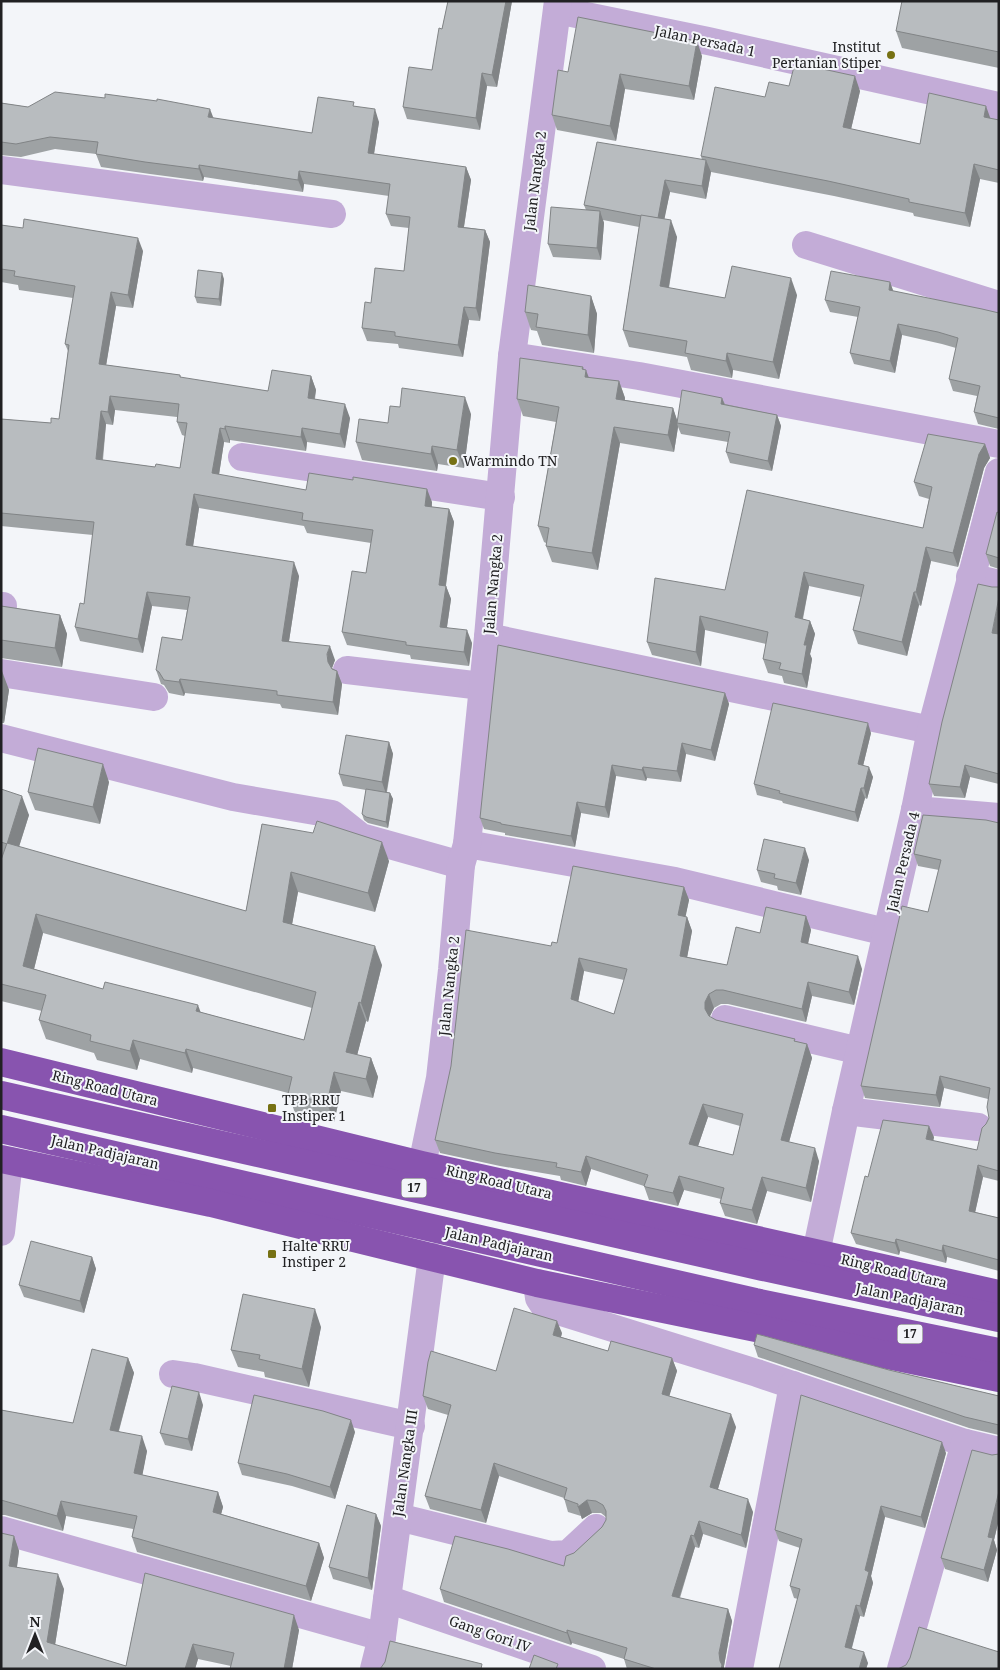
<svg xmlns="http://www.w3.org/2000/svg" width="1000" height="1670" viewBox="0 0 1000 1670" font-family="'Noto Serif',serif">
<style>
.lines{fill:none;stroke-linecap:round;stroke-linejoin:round}
.minor{stroke:#c3acd7;stroke-width:28}
.highway{stroke:#8854af;stroke-width:28}
.wall{fill:#9ea2a4;fill-rule:evenodd}
.shaded-wall{fill:#818486}
.building{fill:#b8bcbf;stroke:#818486;fill-rule:evenodd}
.poi-dot{fill:#767113;stroke:#f3f5f9;stroke-width:2}
.labels{text-anchor:middle;stroke-width:4;stroke-linejoin:round;paint-order:stroke}
.shield{fill:#f3f5f9;stroke:#606163;stroke-width:1}
.shield-label{font-size:12px;font-weight:bold;fill:#212123}
.street-label{font-size:14px;fill:#212123;stroke:#f3f5f9}
.poi-label{font-size:14px;fill:#212123;stroke:#f3f5f9;text-anchor:start}
</style>
<rect width="100%" height="100%" fill="#f3f5f9"/>
<g class="lines">
<g class="minor">
<path d="M557 10 708 41 999 106"/>
<path d="M1 170 332 214"/>
<path d="M806 245 999 305"/>
<path d="M512 356 639 376 999 444"/>
<path d="M242 457 501 497"/>
<path d="M970 577 999 584"/>
<path d="M1 606H3"/>
<path d="M488 637 931 730"/>
<path d="M347 670 482 686"/>
<path d="M1 673 154 697"/>
<path d="M1 738 233 797 332 814 361 837 461 865"/>
<path d="M915 810 999 817"/>
<path d="M467 844 675 881 886 932"/>
<path d="M725 1019 860 1051"/>
<path d="M846 1111 978 1127"/>
<path d="M422 1165 440 1078 452 970 461 865 467 844 488 637 512 356 558 1"/>
<path d="M1 1232 9 1161"/>
<path d="M816 1253 846 1111 915 810 931 730 999 472"/>
<path d="M537 1283 539 1298 545 1307 757 1373 965 1443 999 1451"/>
<path d="M173 1374 194 1377 411 1426"/>
<path d="M398 1517 551 1555 568 1554 596 1528"/>
<path d="M1 1530 382 1637"/>
<path d="M387 1599 592 1669"/>
<path d="M374 1669 382 1637 432 1257"/>
<path d="M739 1669 793 1385"/>
<path d="M901 1669 965 1443"/>
</g>
<g class="highway">
<path d="M1 1062 422 1165 999 1294"/>
<path d="M1 1095 763 1267 999 1318"/>
<path d="M1 1129 755 1302 999 1352"/>
<path d="M1 1159 211 1203 537 1283 999 1378"/>
</g>
</g>
<g class="wall">
<path d="M448 1H512L497 87 487 86 480 130 407 119 403 107 432 70 442 29Z"/>
<path d="M999 1V68L902 48 896 31Z"/>
<path d="M702 56 694 100 625 89 616 141 557 130 552 115 568 72Z"/>
<path d="M789 86 860 91 851 129 920 144 990 118 999 120V183L980 179 970 227 914 216 913 213 834 196 711 172 706 199 670 192 664 219 677 237 669 288 725 298 797 295 779 379 733 370 732 378 691 370 687 357 629 347 623 330 639 227 603 220 604 223 601 260 553 257 548 244 586 210 584 205 702 160 701 156 765 97Z"/>
<path d="M1 103 28 107 213 118 312 133 355 106 379 122 374 154 466 167 471 180 464 227 485 230 490 242 480 321 469 320 463 357 399 348 398 344 367 341 362 328 371 303 404 271 409 228 391 226 386 214 389 196 304 184 303 192 204 177 203 181 150 174 101 167 96 154 55 149 21 157 1 155Z"/>
<path d="M1 225 143 251 133 308 116 306 106 365 180 375 181 378 268 391 311 376 316 390 315 399 350 418 345 448 307 442 306 451 230 440V443L224 442 219 475 306 490 432 502V507L449 509 454 522 446 586 451 599 447 627 472 643 469 666 411 659 410 655 347 645 342 632 366 573 371 543 307 533 304 526 199 508 193 546 299 576 289 641 335 660 332 668 337 671 342 684 338 715 282 708 280 704 185 693 184 696 169 693 164 685 161 684 156 670 182 640 187 610 152 606 143 653 80 641 75 627 84 604 93 535 1 526V419L51 423 59 419 68 351 65 344 73 298 19 290 18 285 1 282ZM115 410 177 417V422L182 435 185 436 180 468 155 467 103 460 106 424 113 425Z"/>
<path d="M224 279 221 306 197 303 195 297Z"/>
<path d="M890 282 893 291 999 313V429L978 424 974 412 977 396 953 391 949 379 956 348 942 344 902 335 895 373 854 364 850 353 858 317 830 312 825 300Z"/>
<path d="M591 296 597 314 594 353 542 345 537 331 531 330 525 312Z"/>
<path d="M583 370 589 378 619 381 625 398V400L673 408 677 420 722 398 725 404 777 415 781 426 772 471 730 463 726 452 728 442 681 434 678 427 674 452 620 443 598 570 552 562 546 546V543L544 542 538 526 556 422 523 416 517 399Z"/>
<path d="M471 414 464 468 438 464 437 471 362 460 356 442 388 423Z"/>
<path d="M985 444 990 458 984 468 958 567 931 561 921 606 919 605 907 656 858 644 853 630 861 597 809 586 803 619 810 621 815 634 810 654 812 659 807 688 784 683 782 676 768 673 763 659 766 644 705 630 701 666 652 655 647 642 725 590 923 528 929 499 919 496 914 482Z"/>
<path d="M999 513V569L990 566 986 554Z"/>
<path d="M1 606 60 615 67 634 62 667 1 658Z"/>
<path d="M998 634 999 784 970 777 965 798 934 796 929 784Z"/>
<path d="M1 671 9 690 4 723H1Z"/>
<path d="M725 693 729 704 715 761 686 754 681 782 647 778 646 781 616 776 609 818 581 813 575 847 505 835V833L484 829 480 818Z"/>
<path d="M871 733 863 766 873 777 867 799 865 798 858 822 783 803 782 801 757 795 754 784Z"/>
<path d="M389 742 393 754 387 792 390 793 393 799 388 828 368 823 364 820 362 814 366 790 343 786 339 774Z"/>
<path d="M109 782 100 824 35 810 28 792Z"/>
<path d="M1 789 29 815 19 847 246 911 262 824 389 861 375 912 298 892 292 924 382 965 368 1022 366 1021 357 1055 371 1058 378 1077 373 1098 341 1091 334 1122 295 1113 288 1093 193 1068 192 1073 140 1059 137 1070 97 1060 94 1053 46 1039 39 1020 42 1011 1 1001ZM43 933 312 1008 304 1040 200 1012 103 989 34 969Z"/>
<path d="M999 823V1181L983 1177 975 1212 999 1218V1271L947 1257 946 1263 900 1251 899 1255 856 1244 851 1233 868 1177 934 1137 933 1141 977 1150 989 1118 988 1099 944 1088 940 1107 865 1098 861 1086 928 912 939 870 918 866 914 854Z"/>
<path d="M809 860 801 895 778 890 777 886 761 882 757 870Z"/>
<path d="M684 887 689 900 685 917H687L692 931 687 957 727 965 760 933 806 916 811 930 808 944 862 969 854 1005 812 996 806 1022 728 1004H721L714 1008 710 1016V1017L716 1020 795 1039V1041L807 1044 812 1058 789 1142 819 1161 811 1202 767 1191 757 1224 725 1216 720 1203 721 1199 684 1190 678 1206 651 1200H649L644 1186 591 1169 586 1186 561 1180 560 1176 500 1166 440 1153 435 1140 551 946ZM584 971 624 980 614 1014 578 1002ZM708 1117 740 1126 733 1155 698 1146Z"/>
<path d="M92 1257 96 1269 84 1313 24 1297 19 1285Z"/>
<path d="M321 1327 309 1387 265 1377 264 1372 238 1367 231 1350Z"/>
<path d="M562 1333 561 1337 608 1351 672 1358 677 1371 669 1396 736 1427 718 1489 753 1512 747 1544 746 1548 703 1534 699 1548 695 1547 680 1598 728 1609 732 1621 724 1666V1669H627L624 1659 572 1643 571 1645 444 1602 440 1589 564 1566 574 1553 602 1527 606 1520V1517L601 1513H592L582 1519 581 1516 568 1512 564 1498 499 1476 486 1523 430 1509 425 1496 448 1415 428 1409 423 1396 496 1371Z"/>
<path d="M754 1345 889 1370 999 1396V1435L969 1428 758 1357Z"/>
<path d="M128 1358 134 1373 119 1431 147 1451 142 1475 218 1492 223 1507 221 1514 319 1543 324 1558 311 1601 137 1552 132 1537 133 1529 66 1516 63 1531 5 1515H1V1410L73 1423Z"/>
<path d="M203 1405 192 1451 165 1445 160 1433Z"/>
<path d="M355 1432 335 1499 292 1486 242 1475 238 1463Z"/>
<path d="M946 1453 925 1528 885 1517 871 1576 873 1583 864 1617 860 1616 852 1648 868 1663 866 1669H780L798 1599 794 1598 790 1586 800 1548 779 1541 775 1530Z"/>
<path d="M999 1454V1519L994 1540 997 1550 988 1582 945 1569 941 1558 992 1455Z"/>
<path d="M376 1514 381 1526 372 1590 333 1579 329 1567Z"/>
<path d="M14 1536 19 1551 17 1567 64 1589 55 1645 126 1666 145 1573 299 1630 292 1669H230L231 1666 198 1659 195 1669H1Z"/>
</g>
<g class="shaded-wall">
<path d="M506 1H512L497 87 492 75Z"/>
<path d="M697 41 702 56 694 100 689 86Z"/>
<path d="M482 73 487 86 480 130 476 118Z"/>
<path d="M620 74 625 89 616 141 610 126Z"/>
<path d="M855 76 860 91 848 142 843 127Z"/>
<path d="M986 106 991 120 984 117Z"/>
<path d="M210 109 215 122 208 117Z"/>
<path d="M375 109 379 122 372 166 368 153Z"/>
<path d="M706 160 711 172 706 199 702 186Z"/>
<path d="M974 164 980 179 970 227 965 213Z"/>
<path d="M199 165 204 177 203 181 199 169Z"/>
<path d="M466 167 471 180 462 239 458 227Z"/>
<path d="M299 171 304 184 303 192 298 180Z"/>
<path d="M665 180 670 192 662 231 657 219Z"/>
<path d="M600 211 604 223 601 260 597 248Z"/>
<path d="M671 220 677 237 666 303 660 286Z"/>
<path d="M485 230 490 242 480 321 476 308Z"/>
<path d="M138 238 143 251 133 308 128 295Z"/>
<path d="M222 273 224 279 221 306 219 299Z"/>
<path d="M791 278 797 295 779 379 773 362Z"/>
<path d="M890 282 894 293 889 290Z"/>
<path d="M111 292 116 306 104 378 99 364Z"/>
<path d="M591 296 597 314 594 353 588 335Z"/>
<path d="M464 307 469 320 463 357 458 345Z"/>
<path d="M898 324 902 335 895 373 890 361Z"/>
<path d="M727 353 733 370 732 378 726 361Z"/>
<path d="M583 367 585 375 586 370 592 386 591 394 582 369Z"/>
<path d="M311 376 316 390 312 411 308 398Z"/>
<path d="M619 381 625 398 622 415 616 399Z"/>
<path d="M110 396 115 410 113 425 108 412Z"/>
<path d="M465 397 471 414 464 468 457 450Z"/>
<path d="M722 398 726 408 721 404Z"/>
<path d="M345 404 350 418 345 448 340 434Z"/>
<path d="M673 408 678 423H677L678 427 674 452 668 435Z"/>
<path d="M101 411 106 424 101 472 96 459Z"/>
<path d="M777 415 781 426 772 471 768 461Z"/>
<path d="M225 426 230 440V443L225 429Z"/>
<path d="M614 427 620 443 598 570 592 553Z"/>
<path d="M220 428 224 442 217 487 212 473Z"/>
<path d="M302 428 307 442 306 451 301 437Z"/>
<path d="M985 444 990 458 984 468 958 567 953 553 979 454Z"/>
<path d="M432 446 438 464 437 471 431 454Z"/>
<path d="M427 489 432 502 430 519 425 506Z"/>
<path d="M194 494 199 508 191 559 186 545Z"/>
<path d="M449 509 454 522 444 598 439 585Z"/>
<path d="M926 547 931 561 921 606 916 592Z"/>
<path d="M294 562 299 576 287 654 282 641Z"/>
<path d="M804 572 809 586 800 631 795 617Z"/>
<path d="M446 586 451 599 445 640 440 627Z"/>
<path d="M147 592 152 606 143 653 138 639Z"/>
<path d="M914 592 919 605 907 656 902 642Z"/>
<path d="M999 597V631L996 645 992 633Z"/>
<path d="M60 615 67 634 62 667 55 648Z"/>
<path d="M700 616 705 630 701 666 696 652Z"/>
<path d="M810 621 815 634 810 654 812 659 807 688 802 674 804 645Z"/>
<path d="M467 630 472 643 469 666 464 652Z"/>
<path d="M330 646 335 660 332 668 328 662 327 654Z"/>
<path d="M2 671 9 690 4 723 1 714Z"/>
<path d="M337 671 342 684 338 715 333 702Z"/>
<path d="M180 679 185 693 184 696 179 682Z"/>
<path d="M725 693 729 704 715 761 711 750Z"/>
<path d="M868 723 871 733 861 774 858 764Z"/>
<path d="M389 742 393 754 386 794 382 782Z"/>
<path d="M682 743 686 754 681 782 677 771Z"/>
<path d="M103 764 109 782 100 824 93 807Z"/>
<path d="M612 765 616 776 609 818 605 807Z"/>
<path d="M965 765 970 777 965 798 960 787Z"/>
<path d="M643 767 647 778 646 781 642 770Z"/>
<path d="M869 767 873 777 867 799 864 788Z"/>
<path d="M861 788 865 798 858 822 855 812Z"/>
<path d="M390 793 393 799 388 828 386 822Z"/>
<path d="M22 796 29 815 14 862 7 844Z"/>
<path d="M577 802 581 813 575 847 571 836Z"/>
<path d="M382 842 389 861 375 912 368 893Z"/>
<path d="M805 848 809 860 801 895 796 883Z"/>
<path d="M291 872 298 892 289 941 283 922Z"/>
<path d="M684 887 689 900 683 929 678 915Z"/>
<path d="M36 914 43 933 30 985 23 966Z"/>
<path d="M806 916 811 930 805 956 801 942Z"/>
<path d="M687 917 692 931 685 969 680 956Z"/>
<path d="M375 946 382 965 368 1022 361 1003Z"/>
<path d="M858 956 862 969 854 1005 849 992Z"/>
<path d="M579 958 584 971 576 1013 571 999Z"/>
<path d="M808 982 812 996 806 1022 802 1009Z"/>
<path d="M709 994 714 1008 710 1016V1023L705 1009V1002Z"/>
<path d="M359 1002 366 1021 353 1071 346 1052Z"/>
<path d="M198 1005 205 1024 196 1011Z"/>
<path d="M133 1040 140 1059 137 1070 130 1051Z"/>
<path d="M807 1044 812 1058 786 1153 781 1140Z"/>
<path d="M186 1049 193 1068 192 1073 185 1053Z"/>
<path d="M371 1058 378 1077 373 1098 366 1079Z"/>
<path d="M334 1072 341 1091 334 1122 327 1103Z"/>
<path d="M940 1076 944 1088 940 1107 936 1095Z"/>
<path d="M703 1104 708 1117 694 1158 689 1144Z"/>
<path d="M929 1126 934 1137 931 1151 926 1139Z"/>
<path d="M815 1148 819 1161 811 1202 806 1188Z"/>
<path d="M586 1156 591 1169 586 1186 581 1172Z"/>
<path d="M978 1165 983 1177 973 1222 969 1211Z"/>
<path d="M679 1176 684 1190 678 1206 673 1193Z"/>
<path d="M762 1177 767 1191 757 1224 752 1210Z"/>
<path d="M896 1239 900 1251 899 1255 895 1243Z"/>
<path d="M943 1245 947 1257 946 1263 942 1251Z"/>
<path d="M92 1257 96 1269 84 1313 80 1301Z"/>
<path d="M315 1309 321 1327 309 1387 302 1369Z"/>
<path d="M557 1321 562 1333 558 1347 553 1335Z"/>
<path d="M128 1358 134 1373 115 1444 110 1430Z"/>
<path d="M672 1358 677 1371 666 1407 662 1394Z"/>
<path d="M199 1392 203 1405 192 1451 188 1439Z"/>
<path d="M731 1414 736 1427 715 1499 710 1487Z"/>
<path d="M351 1420 355 1432 335 1499 330 1487Z"/>
<path d="M142 1436 147 1451 140 1488 134 1473Z"/>
<path d="M942 1442 946 1453 925 1528 921 1517Z"/>
<path d="M494 1463 499 1476 486 1523 481 1510Z"/>
<path d="M999 1491V1519L994 1540 997 1550 988 1582 984 1570 988 1537Z"/>
<path d="M218 1492 223 1507 218 1526 213 1512Z"/>
<path d="M748 1499 753 1512 746 1548 741 1535Z"/>
<path d="M587 1500 592 1513 582 1519 578 1507Z"/>
<path d="M61 1501 66 1516 63 1531 57 1516Z"/>
<path d="M881 1506 885 1517 871 1576 873 1583 864 1617 860 1606 865 1570Z"/>
<path d="M376 1514 381 1526 372 1590 368 1578Z"/>
<path d="M699 1521 703 1534 699 1548 694 1536Z"/>
<path d="M691 1535 695 1547 676 1608 672 1596Z"/>
<path d="M14 1536 19 1551 15 1581 9 1566Z"/>
<path d="M319 1543 324 1558 311 1601 306 1586Z"/>
<path d="M58 1574 64 1589 53 1657 47 1642Z"/>
<path d="M856 1605 860 1616 849 1658 845 1647Z"/>
<path d="M728 1609 732 1621 724 1666V1669H721L719 1653Z"/>
<path d="M294 1615 299 1630 292 1669H284Z"/>
<path d="M567 1630 572 1643 571 1645 567 1633Z"/>
<path d="M193 1644 198 1659 195 1669H185Z"/>
<path d="M864 1652 868 1663 866 1669H859Z"/>
</g>
<g class="building">
<path d="M448 1H506L492 75 482 73 476 118 403 107 409 67 432 70 439 28 442 29Z"/>
<path d="M902 1H999V52L896 31Z"/>
<path d="M578 17 697 41 689 86 620 74 610 126 552 115 558 70 568 72Z"/>
<path d="M795 63 855 76 843 127 920 144 929 93 986 106 984 117 999 120V170L974 164 965 213 909 202V199L828 181 701 156 715 87 765 97 769 82 789 86Z"/>
<path d="M55 92 105 98V94L157 101V99L210 109 208 117 312 133 318 97 354 102 353 106 375 109 368 153 466 167 458 227 485 230 476 308 464 307 458 345 395 336V332L362 328 365 302 371 303 375 268 404 271 410 217 386 214 390 184 299 171 298 180 199 165V169L145 162 96 154 98 142 50 137 16 144 1 142V103L28 107Z"/>
<path d="M597 142 706 160 702 186 665 180 658 218 641 216 584 205Z"/>
<path d="M551 207 600 211 597 248 548 244Z"/>
<path d="M641 215 671 220 660 286 725 298 732 266 791 278 773 362 727 353 726 361 685 353 687 341 623 330Z"/>
<path d="M24 219 138 238 128 295 111 292 99 364 180 375V377L268 391 272 370 311 376 308 398 345 404 340 434 302 428 301 437 225 426V429L220 428 212 473 306 490 309 473 353 480V477L427 489 425 506 449 509 439 585 446 586 440 627 467 630 464 652 406 645V642L342 632 352 571 366 573 373 530 302 520 303 513 194 494 186 545 294 562 282 641 330 646 327 654 328 662 332 669 337 671 333 702 277 695V691L180 679 179 682 164 680 159 672 156 670 162 637 182 640 190 597 147 592 138 639 75 627 80 603 84 604 94 522 1 513V419L51 423V418L59 419 69 345 65 344 75 286 14 276 15 271 1 269V225L23 228ZM110 396 179 404 177 422 187 423 180 468 156 464 155 467 96 459 101 411 108 412Z"/>
<path d="M198 270 222 273 219 299 195 297Z"/>
<path d="M831 271 890 282 889 290 982 309 999 313V418L974 412 980 386 949 379 958 338 938 332 898 324 890 361 850 353 860 307 825 300Z"/>
<path d="M528 285 591 296 588 335 536 327 538 314 525 312Z"/>
<path d="M520 358 583 367 582 369 586 370 585 377 619 381 616 399 673 408 668 435 614 427 592 553 546 546 549 528 538 526 559 407 517 399Z"/>
<path d="M402 388 465 397 457 450 432 446 431 454 356 442 359 419 388 423 390 406 400 407Z"/>
<path d="M682 390 722 398 721 404 777 415 768 461 726 452 730 432 677 423Z"/>
<path d="M928 434 985 444 979 454 953 553 926 547 916 592H914L902 642 853 630 864 585 804 572 795 617 810 621 804 645H807L802 674 779 669 781 663 763 659 768 632 700 616 696 652 647 642 655 578 725 590 747 490 923 528 932 487 914 482Z"/>
<path d="M997 512 999 513V558L986 554Z"/>
<path d="M978 584 992 587H999V597L992 633 999 634V774L965 765 960 787 929 784 942 722Z"/>
<path d="M1 606 60 615 55 648 1 640Z"/>
<path d="M498 645 725 693 711 750 682 743 677 771 643 767 642 770 612 765 605 807 577 802 571 836 501 824V823L480 818Z"/>
<path d="M773 703 868 723 858 764 869 767 864 788H861L855 812 779 793 780 791 754 784Z"/>
<path d="M346 735 389 742 382 782 339 774Z"/>
<path d="M38 748 103 764 93 807 28 792Z"/>
<path d="M1 789 22 796 7 844 1 842Z"/>
<path d="M366 789 390 793 386 822 366 817 362 814Z"/>
<path d="M923 815 986 820 999 823V1171L978 1165 969 1211 999 1218V1260L943 1245 942 1251 896 1239 895 1243 851 1233 865 1176 868 1177 883 1120 929 1126 926 1139 977 1150 982 1128 986 1124 989 1118 987 1107 990 1088 940 1076 936 1095 861 1086 902 906 928 912 941 860 914 854Z"/>
<path d="M317 821 382 842 368 893 291 872 283 922 375 946 361 1003 359 1002 346 1052 371 1058 366 1079 334 1072 327 1103 288 1094 292 1077 186 1049 185 1053 133 1040 130 1051 90 1041 91 1035 39 1020 46 995 1 984V860L7 843 246 911 262 824 313 833ZM36 914 316 992 304 1040 196 1011 198 1005 105 982 103 989 23 966Z"/>
<path d="M764 839 805 848 796 883 774 878 775 874 757 870Z"/>
<path d="M573 866 684 887 678 915 687 917 680 956 727 965 736 927 760 933 766 907 806 916 801 942 858 956 849 992 808 982 802 1009 723 990H716L709 994 705 1002V1009L709 1016 716 1020 795 1039 794 1041 807 1044 781 1140 815 1148 806 1188 762 1177 752 1210 720 1203 724 1188 679 1176 673 1193 646 1187 644 1186 648 1175 586 1156 581 1172 556 1167 557 1163 495 1153 435 1140 451 1066 466 930 551 946 552 942 557 943ZM579 958 627 969 614 1014 571 999ZM703 1104 743 1114 733 1155 689 1144Z"/>
<path d="M31 1241 92 1257 80 1301 19 1285Z"/>
<path d="M243 1294 315 1309 302 1369 259 1359 260 1355 231 1350Z"/>
<path d="M514 1308 557 1321 553 1335 608 1351 611 1341 672 1358 662 1394 731 1414 710 1487 748 1499 742 1532 741 1535 699 1521 694 1536 691 1535 672 1596 728 1609 719 1653 720 1661 722 1665 721 1669H656L624 1659 627 1648 567 1630V1633L440 1589 455 1536 508 1549 564 1566 566 1556 574 1553 602 1527 606 1520V1511L603 1505 596 1501 587 1500 578 1507V1504L564 1499 567 1488 494 1463 481 1510 425 1496 451 1405 423 1396 428 1362 431 1351 496 1371Z"/>
<path d="M757 1334 889 1370 999 1396V1425L965 1417 754 1345Z"/>
<path d="M92 1349 128 1358 110 1430 142 1436 134 1473 218 1492 213 1512 319 1543 306 1586 132 1537 137 1516 61 1501 57 1516 1 1500V1410L73 1423Z"/>
<path d="M172 1386 199 1392 188 1439 160 1433Z"/>
<path d="M254 1395 323 1411 351 1420 330 1487 287 1474 238 1463Z"/>
<path d="M801 1395 942 1442 921 1517 881 1506 865 1570 869 1572 860 1606 856 1605 845 1647 864 1652 859 1669H782L779 1668 800 1589 790 1586 802 1539 775 1530Z"/>
<path d="M972 1450 992 1455 999 1454V1491L988 1537 993 1538 984 1570 941 1558Z"/>
<path d="M347 1505 376 1514 368 1578 329 1567Z"/>
<path d="M1 1533 14 1536 9 1566 58 1574 47 1642 126 1666 145 1573 294 1615 284 1669H230L234 1653 193 1644 185 1669H1Z"/>
<path d="M919 1627 999 1652V1669H898L906 1665 910 1658Z"/>
<path d="M390 1641 482 1664 481 1669H380L385 1662Z"/>
<path d="M534 1655 558 1664 556 1669H529Z"/>
</g>
<g class="poi-dot">
<circle cx="891" cy="55" r="5"/>
<circle cx="453" cy="461" r="5"/>
<rect x="267" y="1103" width="10" height="10" rx="2.5"/>
<rect x="267" y="1249" width="10" height="10" rx="2.5"/>
</g>
<g class="labels">
<g class="shield">
<rect x="401.5" y="1178.5" width="25" height="19" rx="4"/>
<rect x="897.5" y="1324.5" width="25" height="19" rx="4"/>
</g>
<g class="shield-label">
<text x="414" y="1192">17</text>
<text x="910" y="1338">17</text>
</g>
<g class="street-label">
<text transform="translate(705 41) rotate(12)" y="5">Jalan Persada 1</text>
<text transform="translate(535 181) rotate(-83)" y="5">Jalan Nangka 2</text>
<text transform="translate(493 584) rotate(-85)" y="5">Jalan Nangka 2</text>
<text transform="translate(903 862) rotate(-77)" y="5">Jalan Persada 4</text>
<text transform="translate(449 986) rotate(-84)" y="5">Jalan Nangka 2</text>
<text transform="translate(105 1088) rotate(14)" y="5">Ring Road Utara</text>
<text transform="translate(105 1152) rotate(13)" y="5">Jalan Padjajaran</text>
<text transform="translate(499 1182) rotate(13)" y="5">Ring Road Utara</text>
<text transform="translate(499 1244) rotate(13)" y="5">Jalan Padjajaran</text>
<text transform="translate(894 1271) rotate(13)" y="5">Ring Road Utara</text>
<text transform="translate(910 1299) rotate(12)" y="5">Jalan Padjajaran</text>
<text transform="translate(405 1463) rotate(-82)" y="5">Jalan Nangka III</text>
<text transform="translate(490 1634) rotate(19)" y="5">Gang Gori IV</text>
</g>
<g class="poi-label">
<text x="881" y="52" text-anchor="end">Institut<tspan x="881" dy="16">Pertanian Stiper</tspan></text>
<text x="463" y="466">Warmindo TN</text>
<text x="282" y="1105">TPB RRU<tspan x="282" dy="16">Instiper 1</tspan></text>
<text x="282" y="1251">Halte RRU<tspan x="282" dy="16">Instiper 2</tspan></text>
</g>
</g>
<rect width="1000" height="1670" fill="none" stroke="#212123" stroke-width="5"/>
<g transform="translate(35 1635)" stroke="#f3f5f9" stroke-width="4" paint-order="stroke">
<path d="M0-4L9 19L0 12L-9 19Z" fill="#212123"/>
<text y="-8" font-size="14" font-weight="bold" text-anchor="middle" fill="#212123">N</text>
</g>
</svg>
